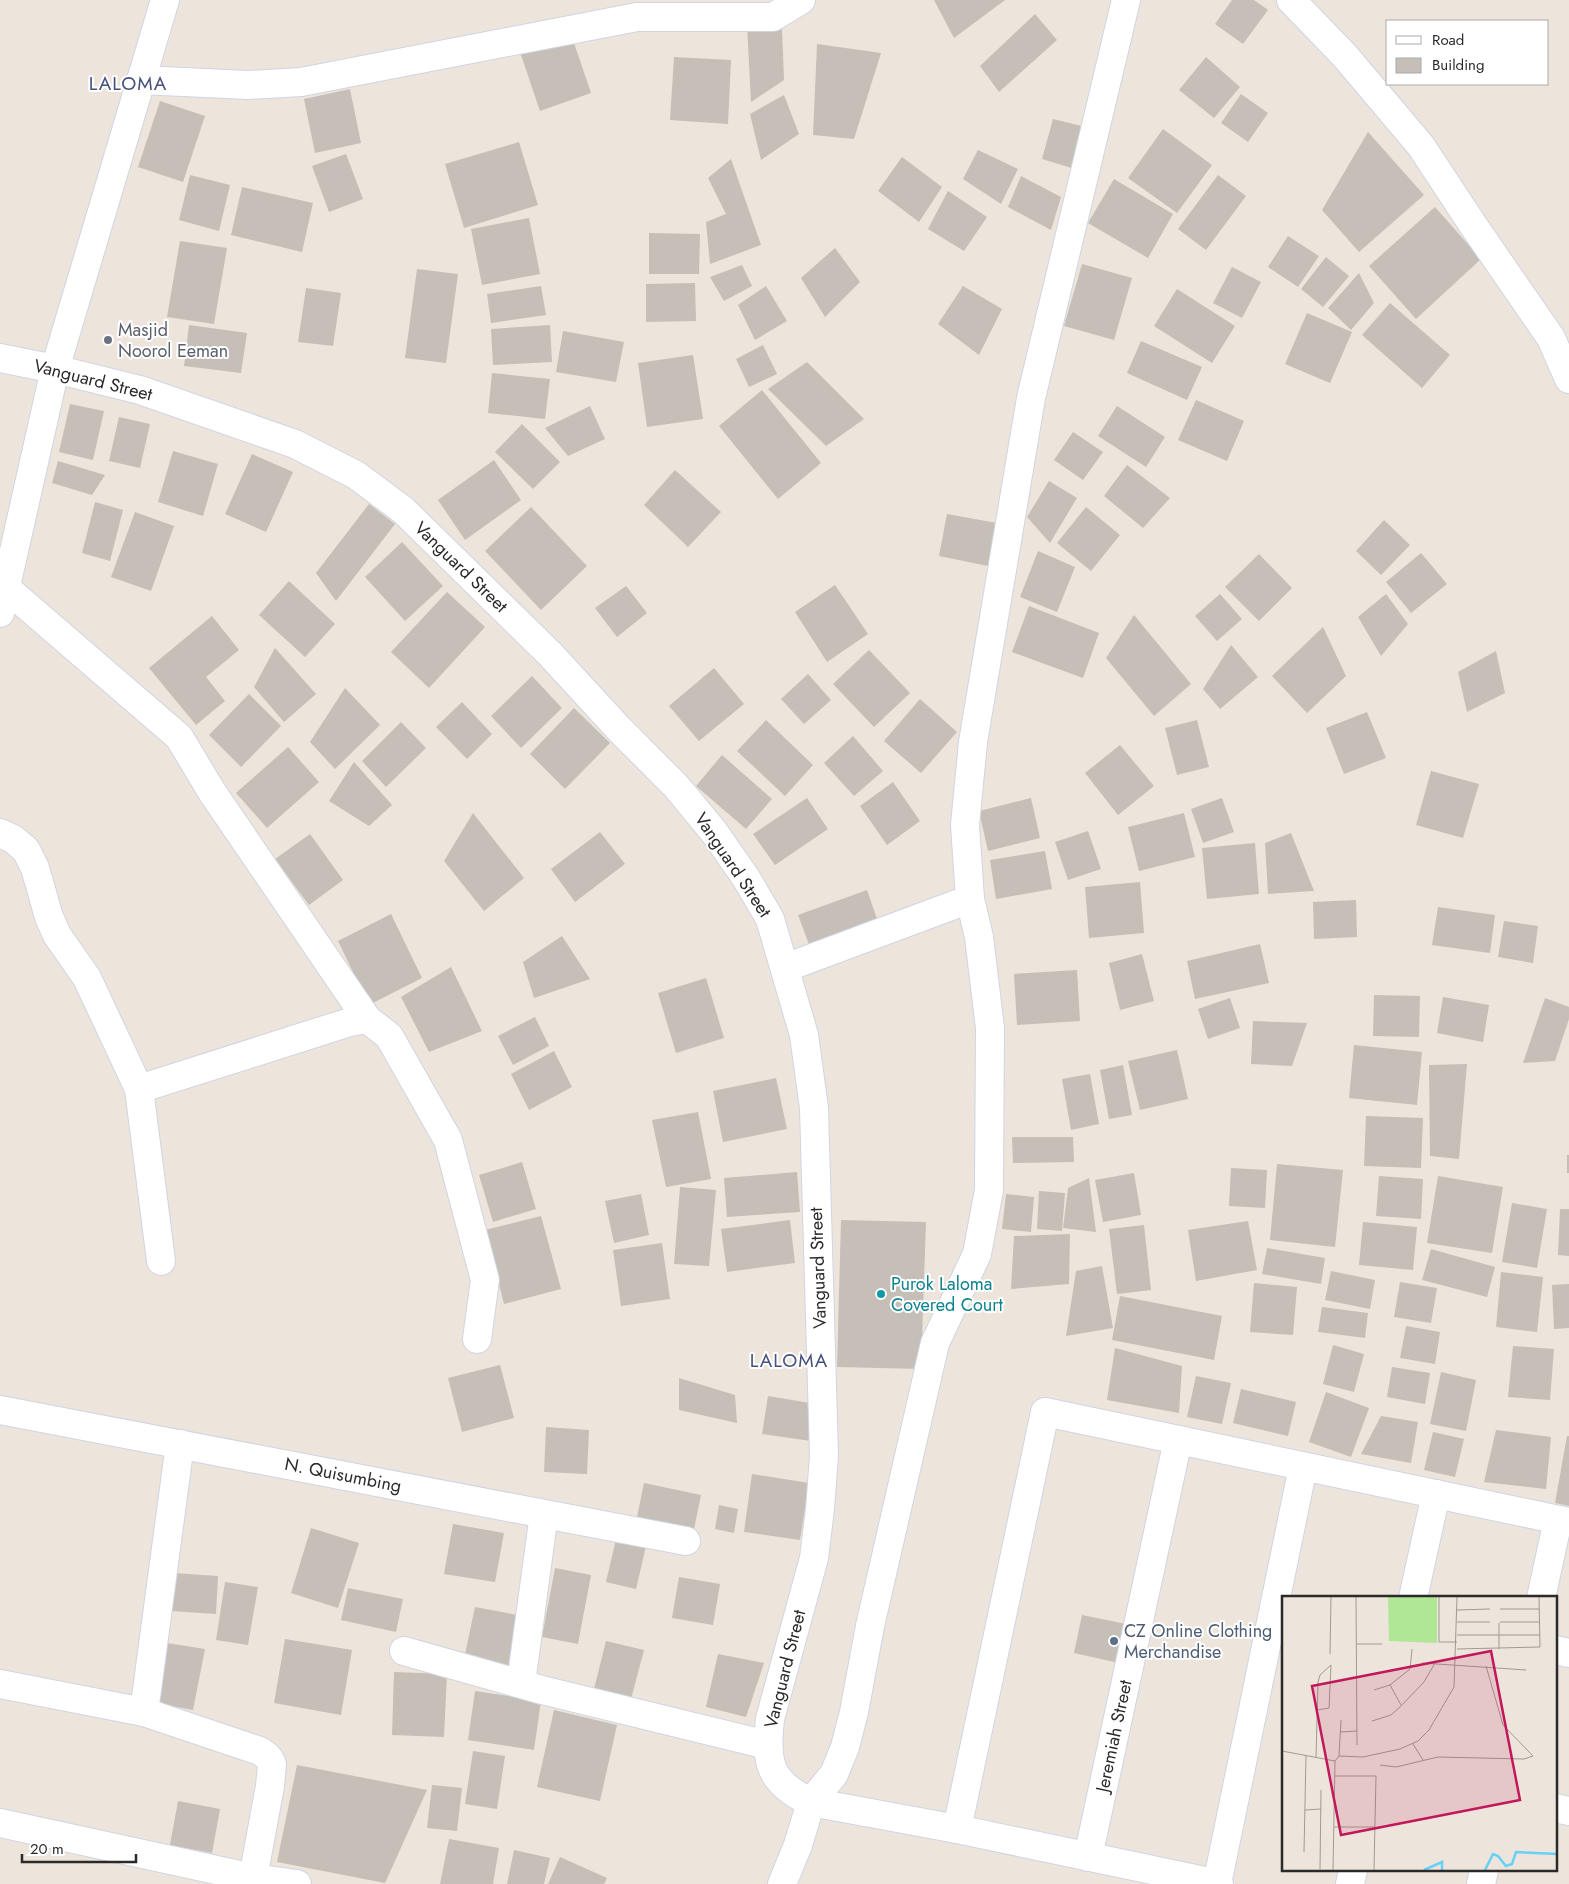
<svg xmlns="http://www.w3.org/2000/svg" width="1569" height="1884" viewBox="0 0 1569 1884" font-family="Jost,sans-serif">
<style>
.building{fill:#c5bfb8}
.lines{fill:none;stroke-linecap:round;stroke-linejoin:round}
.minor-casing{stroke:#d0d4e4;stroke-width:30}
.minor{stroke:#fff;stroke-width:28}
.worship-dot{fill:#6b7280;stroke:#fff;stroke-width:2}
.culture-dot{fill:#0f9aa8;stroke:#fff;stroke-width:2}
.service-dot{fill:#5c6f8a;stroke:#fff;stroke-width:2}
.labels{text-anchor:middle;stroke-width:4;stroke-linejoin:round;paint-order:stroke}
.worship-label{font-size:18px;fill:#5b616d;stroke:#fff;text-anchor:start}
.street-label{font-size:18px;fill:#2a2a2a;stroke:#fff}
.culture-label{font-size:18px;fill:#0d838f;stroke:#fff;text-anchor:start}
.service-label{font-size:18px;fill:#4e5e75;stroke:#fff;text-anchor:start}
.neighbourhood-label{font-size:19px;letter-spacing:1px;fill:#47517e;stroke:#fff}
.inset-river{fill:none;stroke:#67d0f6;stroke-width:2.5}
.inset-road{fill:none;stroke:#9f9a94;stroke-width:1}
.view{fill:#c2185b;fill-opacity:0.15;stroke:#c2185b;stroke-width:2.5}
.inset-edge{fill:none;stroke:#2a2a2a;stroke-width:2.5}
</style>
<rect width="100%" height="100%" fill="#ede5db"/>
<g class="building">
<path d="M934 0H1005L954 38Z"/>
<path d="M1232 0H1254L1268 10 1243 44 1215 24Z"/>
<path d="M1035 14 1057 40 999 92 980 66Z"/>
<path d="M747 24 782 29 784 80 751 102Z"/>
<path d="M571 34 591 93 540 111 520 52Z"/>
<path d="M817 44 881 53 854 139 813 135Z"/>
<path d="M674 57 731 60 728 124 670 120Z"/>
<path d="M1206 57 1240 87 1214 118 1179 90Z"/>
<path d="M350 89 361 143 315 153 304 99Z"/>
<path d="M1241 94 1268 113 1248 142 1221 123Z"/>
<path d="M784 95 799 134 761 160 750 114Z"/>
<path d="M160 101 205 116 183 182 138 167Z"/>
<path d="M1053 119 1086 127 1078 170 1042 159Z"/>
<path d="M1163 129 1212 165 1177 213 1128 178Z"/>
<path d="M1368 132 1424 195 1359 252 1322 210Z"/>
<path d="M519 142 538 205 464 228 445 164Z"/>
<path d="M978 150 1018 169 1001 204 963 179Z"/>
<path d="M346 154 363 199 329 212 312 166Z"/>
<path d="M902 157 942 187 919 222 878 191Z"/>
<path d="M731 159 761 245 710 264 706 222 726 214 708 178Z"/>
<path d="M190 175 230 185 219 231 179 220Z"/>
<path d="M1218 175 1246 196 1206 250 1178 229Z"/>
<path d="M1021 176 1061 197 1051 230 1008 207Z"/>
<path d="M1114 179 1173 214 1148 258 1088 223Z"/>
<path d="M242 187 313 203 302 252 231 235Z"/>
<path d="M948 191 987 217 964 251 928 229Z"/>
<path d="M1435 207 1481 259 1416 319 1369 266Z"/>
<path d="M529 218 540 274 482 285 471 229Z"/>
<path d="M649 233 700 234 699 274H649Z"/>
<path d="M1288 236 1319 256 1298 287 1268 267Z"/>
<path d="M180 241 227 248 214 324 167 317Z"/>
<path d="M835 248 860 282 825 317 801 278Z"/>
<path d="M1326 257 1349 276 1323 307 1301 289Z"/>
<path d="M1082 264 1132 278 1114 340 1064 326Z"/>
<path d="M742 265 752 286 724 301 710 277Z"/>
<path d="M1232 267 1261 282 1242 318 1213 303Z"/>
<path d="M417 269 458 274 446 363 405 358Z"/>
<path d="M1359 273 1374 303 1351 330 1328 308Z"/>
<path d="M695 283 696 321 646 322V284Z"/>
<path d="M541 286 546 315 491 323 487 294Z"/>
<path d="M766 286 787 321 755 340 738 305Z"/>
<path d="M963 286 1002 309 979 355 938 324Z"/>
<path d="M306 288 341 293 333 346 298 342Z"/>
<path d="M1177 289 1235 326 1212 363 1154 326Z"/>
<path d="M1390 303 1450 355 1422 388 1362 335Z"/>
<path d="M1307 313 1352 332 1330 383 1285 364Z"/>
<path d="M189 325 247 333 241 373 184 366Z"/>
<path d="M550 325 552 362 493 365 491 329Z"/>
<path d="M563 331 624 342 616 382 556 372Z"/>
<path d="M1141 341 1202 367 1187 400 1127 373Z"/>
<path d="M763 345 777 374 749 387 736 359Z"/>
<path d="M693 355 703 419 647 427 638 363Z"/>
<path d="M807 362 864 419 826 446 768 389Z"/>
<path d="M492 373 550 379 545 419 488 413Z"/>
<path d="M762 390 821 463 778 499 719 426Z"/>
<path d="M1196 400 1244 421 1227 461 1178 440Z"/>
<path d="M70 404 104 411 93 460 59 452Z"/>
<path d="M590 406 605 439 568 456 545 428Z"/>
<path d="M1117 406 1165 437 1146 467 1098 436Z"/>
<path d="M119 417 150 424 140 468 109 461Z"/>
<path d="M522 424 560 462 533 489 495 452Z"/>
<path d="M1073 432 1103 452 1083 480 1054 460Z"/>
<path d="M173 451 218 464 203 516 158 502Z"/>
<path d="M252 454 293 472 266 532 225 514Z"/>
<path d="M494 460 521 500 465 540 438 500Z"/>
<path d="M58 461 105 475 92 495 52 483Z"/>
<path d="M1127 465 1170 498 1143 528 1104 496Z"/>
<path d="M675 470 721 512 688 547 644 505Z"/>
<path d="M1049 481 1077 498 1050 543 1027 517Z"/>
<path d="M95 502 123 510 110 561 82 553Z"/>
<path d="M369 504 395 524 336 601 316 573Z"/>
<path d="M531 507 587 566 541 610 485 551Z"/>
<path d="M1086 507 1120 535 1091 571 1057 543Z"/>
<path d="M135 512 174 526 151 591 111 577Z"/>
<path d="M947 514 997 523 988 566 939 556Z"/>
<path d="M1384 520 1410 545 1381 575 1356 551Z"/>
<path d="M402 542 443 586 405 621 365 577Z"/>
<path d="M1038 551 1075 567 1057 612 1020 597Z"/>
<path d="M1421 553 1447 584 1411 613 1386 582Z"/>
<path d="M1259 554 1292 588 1259 621 1225 587Z"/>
<path d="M289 581 335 624 305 657 259 615Z"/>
<path d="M835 585 868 634 827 662 795 612Z"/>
<path d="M626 586 647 613 617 637 595 608Z"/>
<path d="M447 592 485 627 429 688 391 652Z"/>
<path d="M1220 594 1242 619 1217 641 1195 616Z"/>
<path d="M1386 594 1408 624 1381 656 1358 617Z"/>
<path d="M1029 606 1099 633 1083 678 1012 652Z"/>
<path d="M1134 615 1191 684 1154 716 1106 658Z"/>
<path d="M212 616 239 650 206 677 225 701 196 725 149 668Z"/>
<path d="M1323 627 1346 676 1307 713 1272 676Z"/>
<path d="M1231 645 1258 677 1220 709 1203 689Z"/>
<path d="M275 648 316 694 284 722 254 687Z"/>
<path d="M869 650 910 693 874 727 833 684Z"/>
<path d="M1496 651 1505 693 1467 712 1458 672Z"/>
<path d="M714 668 744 704 699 741 669 706Z"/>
<path d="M808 674 831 700 804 724 781 699Z"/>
<path d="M532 676 562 708 521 748 491 716Z"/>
<path d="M345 688 380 725 335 769 310 742Z"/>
<path d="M249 694 281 726 241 767 209 735Z"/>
<path d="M920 699 957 732 921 773 884 741Z"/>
<path d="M462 702 492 734 467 759 436 727Z"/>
<path d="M574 708 610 743 565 789 530 754Z"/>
<path d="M1367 712 1386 758 1344 774 1326 728Z"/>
<path d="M766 720 813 765 785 796 737 751Z"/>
<path d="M1197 720 1209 767 1177 775 1165 728Z"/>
<path d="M401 722 426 748 386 787 362 761Z"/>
<path d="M853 736 883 771 854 796 824 763Z"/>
<path d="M1120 745 1154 786 1118 815 1085 773Z"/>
<path d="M288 747 319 782 267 828 236 793Z"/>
<path d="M722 755 772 799 746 829 696 786Z"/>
<path d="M354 762 392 805 369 826 329 801Z"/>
<path d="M1431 771 1479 784 1463 838 1416 825Z"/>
<path d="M893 782 920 821 887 845 860 806Z"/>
<path d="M807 798 828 829 775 865 753 834Z"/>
<path d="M1031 798 1040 838 988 851 979 811Z"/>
<path d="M1222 798 1234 832 1203 843 1191 809Z"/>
<path d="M473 813 524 878 484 911 444 861Z"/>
<path d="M1184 813 1195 857 1139 871 1128 827Z"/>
<path d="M1088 831 1101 869 1068 880 1055 842Z"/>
<path d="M600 832 625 864 575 902 551 869Z"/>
<path d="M1291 833 1314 891 1268 894 1265 843Z"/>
<path d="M310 834 343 880 309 905 275 859Z"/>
<path d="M1255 843 1259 894 1207 899 1202 848Z"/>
<path d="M1045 851 1052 889 996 899 990 860Z"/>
<path d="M1140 882 1144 933 1089 938 1085 887Z"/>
<path d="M867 890 878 922 810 947 798 915Z"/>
<path d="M1356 900 1357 937 1314 939 1313 902Z"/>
<path d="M1438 907 1495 915 1490 953 1432 945Z"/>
<path d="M391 914 422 978 369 1005 338 941Z"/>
<path d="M1504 921 1538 926 1533 963 1498 957Z"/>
<path d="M562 936 590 979 534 998 523 962Z"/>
<path d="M1260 944 1269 983 1195 999 1187 961Z"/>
<path d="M1142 954 1154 1001 1120 1010 1109 963Z"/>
<path d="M451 967 482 1031 429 1052 401 997Z"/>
<path d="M1077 970 1080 1021 1017 1025 1014 974Z"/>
<path d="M706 978 724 1038 676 1053 658 993Z"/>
<path d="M1374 995 1420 996 1419 1037 1373 1036Z"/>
<path d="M1443 997 1489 1005 1483 1042 1437 1033Z"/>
<path d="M1230 998 1240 1028 1208 1039 1198 1009Z"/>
<path d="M1545 998 1569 1007V1019L1555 1061 1523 1063Z"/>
<path d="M535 1017 549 1046 513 1065 498 1036Z"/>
<path d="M1253 1021 1307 1023 1292 1066 1251 1064Z"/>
<path d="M1354 1045 1422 1052 1417 1105 1349 1098Z"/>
<path d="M1177 1050 1188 1099 1140 1110 1128 1061Z"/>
<path d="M554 1051 572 1087 529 1110 511 1074Z"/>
<path d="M1467 1064 1459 1159 1430 1156 1429 1065Z"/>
<path d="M1123 1065 1132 1115 1109 1119 1100 1070Z"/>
<path d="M1090 1074 1099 1124 1071 1130 1062 1079Z"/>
<path d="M776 1078 787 1129 723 1142 713 1091Z"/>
<path d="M698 1112 711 1179 666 1187 652 1120Z"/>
<path d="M1366 1116 1423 1118 1421 1168 1364 1166Z"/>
<path d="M1012 1137H1073L1074 1162 1013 1163Z"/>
<rect x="1567" y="1155" width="2" height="18"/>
<path d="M522 1162 536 1209 493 1222 479 1175Z"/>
<path d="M1277 1164 1343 1170 1335 1247 1270 1240Z"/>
<path d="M1231 1168 1267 1170 1265 1208 1229 1206Z"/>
<path d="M797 1172 800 1212 727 1217 724 1178Z"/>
<path d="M1134 1173 1141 1215 1103 1222 1095 1180Z"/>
<path d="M1379 1176 1423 1179 1421 1219 1376 1216Z"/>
<path d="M1438 1176 1503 1187 1492 1253 1427 1243Z"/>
<path d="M1089 1178 1096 1232 1063 1228 1068 1188Z"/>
<path d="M680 1187 716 1190 709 1266 674 1264Z"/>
<path d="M1039 1191 1065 1193 1062 1231 1037 1229Z"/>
<path d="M641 1194 649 1235 614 1243 605 1201Z"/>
<path d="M1006 1194 1034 1197 1031 1232 1002 1229Z"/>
<path d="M1512 1203 1547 1209 1537 1268 1502 1262Z"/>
<path d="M1560 1209H1569V1256L1558 1255Z"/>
<path d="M541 1216 561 1289 504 1304 485 1230Z"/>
<path d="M790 1220 795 1263 727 1272 721 1229Z"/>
<path d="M841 1220 926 1222 921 1369 837 1367Z"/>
<path d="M1248 1221 1257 1270 1196 1281 1188 1230Z"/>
<path d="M1363 1222 1417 1227 1413 1270 1359 1265Z"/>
<path d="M1144 1225 1151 1290 1117 1294 1109 1229Z"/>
<path d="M1070 1234 1069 1284 1011 1289 1014 1236Z"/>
<path d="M662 1243 670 1299 621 1306 613 1250Z"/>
<path d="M1267 1248 1325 1258 1321 1284 1262 1274Z"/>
<path d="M1431 1249 1495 1267 1487 1297 1422 1280Z"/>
<path d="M1102 1266 1113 1328 1066 1336 1076 1271Z"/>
<path d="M1331 1271 1375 1280 1370 1309 1325 1300Z"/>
<path d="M1501 1272 1543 1277 1537 1332 1496 1327Z"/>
<path d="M1400 1282 1437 1288 1431 1323 1394 1317Z"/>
<path d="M1254 1283 1297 1287 1293 1335 1250 1332Z"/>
<path d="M1569 1284V1328L1554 1329 1552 1285Z"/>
<path d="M1120 1296 1222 1316 1214 1360 1112 1340Z"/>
<path d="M1322 1307 1368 1313 1365 1338 1318 1332Z"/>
<path d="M1406 1326 1440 1332 1435 1364 1400 1358Z"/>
<path d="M1333 1345 1364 1354 1354 1392 1323 1384Z"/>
<path d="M1513 1346 1554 1349 1550 1400 1508 1397Z"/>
<path d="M1115 1348 1182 1366 1179 1413 1107 1400Z"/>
<path d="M500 1365 514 1418 462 1432 448 1378Z"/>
<path d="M1392 1367 1430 1373 1425 1404 1387 1397Z"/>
<path d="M1441 1372 1476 1380 1466 1431 1430 1424Z"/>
<path d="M1196 1376 1231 1383 1222 1424 1187 1417Z"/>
<path d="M679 1378 735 1395 737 1423 679 1410Z"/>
<path d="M1241 1389 1296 1402 1288 1436 1233 1423Z"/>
<path d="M1326 1392 1369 1408 1351 1457 1309 1442Z"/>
<path d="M768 1396 816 1404 811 1441 762 1434Z"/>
<path d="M1381 1416 1418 1422 1411 1463 1361 1454Z"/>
<path d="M546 1427 589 1430 587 1474 544 1472Z"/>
<path d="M1496 1430 1551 1437 1546 1489 1484 1482Z"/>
<path d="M1433 1432 1464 1439 1455 1477 1424 1470Z"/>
<path d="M1567 1436H1569V1506L1555 1503Z"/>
<path d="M752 1474 809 1483 800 1540 744 1532Z"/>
<path d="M644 1483 701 1495 693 1534 636 1522Z"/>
<path d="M719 1505 738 1509 734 1533 715 1529Z"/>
<path d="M453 1524 504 1533 495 1582 444 1574Z"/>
<path d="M311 1528 359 1543 338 1608 291 1593Z"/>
<path d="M617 1535 647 1542 636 1589 606 1582Z"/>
<path d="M555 1568 591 1575 578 1644 542 1637Z"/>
<path d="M173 1573 218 1576 216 1614 171 1611Z"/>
<path d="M679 1577 720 1584 713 1625 672 1618Z"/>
<path d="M225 1582 258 1587 248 1645 216 1640Z"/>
<path d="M348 1588 403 1599 396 1632 341 1620Z"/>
<path d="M475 1607 523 1616 512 1669 464 1659Z"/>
<path d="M1082 1615 1131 1625 1123 1664 1074 1653Z"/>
<path d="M285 1639 352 1650 341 1715 274 1703Z"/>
<path d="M606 1641 644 1650 630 1703 593 1693Z"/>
<path d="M167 1643 205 1649 193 1710 156 1703Z"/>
<path d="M718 1654 764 1663 746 1717 706 1707Z"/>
<path d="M394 1672 447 1674 444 1737 392 1735Z"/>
<path d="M475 1691 541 1701 534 1750 468 1740Z"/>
<path d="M554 1710 617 1725 600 1801 537 1787Z"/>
<path d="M473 1751 505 1756 497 1809 465 1804Z"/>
<path d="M297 1765 427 1790 385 1883 277 1862Z"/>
<path d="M432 1785 462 1788 457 1831 427 1828Z"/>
<path d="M178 1801 220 1809 212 1853 170 1845Z"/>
<path d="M449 1839 499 1848 493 1884H440Z"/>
<path d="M514 1850 550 1858 544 1884H507Z"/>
<path d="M560 1857 607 1878 604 1884H548Z"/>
</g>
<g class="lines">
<defs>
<g id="minor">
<path d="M1291 0 1345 56 1421 146 1473 225 1551 338 1569 379"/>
<path d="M141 80 248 85 301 82 637 17H773L801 0"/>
<path d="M0 358 55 369 140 390 295 444 356 475 403 510 550 654 620 730 676 786 714 832 746 878 770 919 804 1035 814 1108 824 1456 820 1509 814 1558 770 1719C765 1762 769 1783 811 1802L957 1829 1219 1884"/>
<path d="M5 587 179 737 212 792 367 1019 389 1036 448 1140 485 1280 477 1339"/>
<path d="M0 613 55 369 165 0"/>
<path d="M0 833 13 839 26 850 35 868 49 917 57 935 87 978 139 1089"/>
<path d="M785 968 970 899"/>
<path d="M161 1261 139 1089 350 1022 367 1019"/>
<path d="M0 1410 686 1541"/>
<path d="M1413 1598 1436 1494"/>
<path d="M1541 1598 1558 1520"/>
<path d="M1555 1650 1569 1653"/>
<path d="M404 1651 542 1690 767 1745"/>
<path d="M521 1683 544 1514"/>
<path d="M0 1684 144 1712 260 1751 268 1757 272 1764 270 1786 253 1878"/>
<path d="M144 1712 180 1444"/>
<path d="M1555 1808 1569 1811"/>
<path d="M0 1823 253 1878 297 1884"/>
<path d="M957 1829 1045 1412 1569 1522"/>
<path d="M1088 1857 1178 1440"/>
<path d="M782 1884 798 1845 811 1802 834 1774 845 1747 854 1712 870 1626 935 1343 977 1254 989 1190 990 1028 979 937 970 899 965 825 973 742 1031 398 1126 0"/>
<path d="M1217 1884 1303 1467"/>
<path d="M1350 1884 1353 1870"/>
<path d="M1481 1884 1484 1870"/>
</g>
</defs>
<use href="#minor" class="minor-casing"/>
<use href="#minor" class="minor"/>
</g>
<circle class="worship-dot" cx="108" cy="340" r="5"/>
<circle class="culture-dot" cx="881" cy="1294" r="5"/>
<circle class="service-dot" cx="1114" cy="1641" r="5"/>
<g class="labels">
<g class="worship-label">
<text x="118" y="336">Masjid<tspan x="118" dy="21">Noorol Eeman</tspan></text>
</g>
<g class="street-label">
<text transform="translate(93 380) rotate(14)" y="6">Vanguard Street</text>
<text transform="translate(461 567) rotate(44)" y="6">Vanguard Street</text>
<text transform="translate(733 865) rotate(56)" y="6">Vanguard Street</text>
<text transform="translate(818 1268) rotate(-92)" y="6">Vanguard Street</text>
<text transform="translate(343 1475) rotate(11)" y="6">N. Quisumbing</text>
<text transform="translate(785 1669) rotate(-76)" y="6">Vanguard Street</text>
<text transform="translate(1114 1736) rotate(-78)" y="6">Jeremiah Street</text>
</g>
<g class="culture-label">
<text x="891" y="1290">Purok Laloma<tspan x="891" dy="21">Covered Court</tspan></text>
</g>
<g class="service-label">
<text x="1124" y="1637">CZ Online Clothing<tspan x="1124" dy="21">Merchandise</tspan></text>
</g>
<g class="neighbourhood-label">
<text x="128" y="90">LALOMA</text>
<text x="789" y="1367">LALOMA</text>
</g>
</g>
<g transform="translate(1282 1596)">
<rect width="275" height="275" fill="#ede5db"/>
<path d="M106 1H155V47L107 45Z" fill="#b0e794"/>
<path class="inset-river" d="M142 274 160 266V274M203 274 211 258 216 260 224 270 230 268 234 256 275 258"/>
<path class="inset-road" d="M74 1 75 149M157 1V46H175M218 13H257M175 14 208 13M175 26H208M218 26H258M175 39H258M75 48H100M175 53 258 51 257 1M217 53V27M48 58 49 1M140 67 244 74M108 89 128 73 130 53M92 94 108 89 119 109M35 114 47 112 49 69M90 125 109 119 118 111 142 86 153 67M58 136 75 135M131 148 141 164M0 155 53 165M57 160 59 124M34 161 36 86 38 79 49 69M53 165 57 160 81 161 118 153 136 145 147 134 172 91 175 1M98 169 114 171 156 161 242 163 251 160 221 129 204 70M53 180H94L92 274M23 214 39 213M52 231H93M22 256 24 159M38 273 39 194M51 274 53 165"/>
<path class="view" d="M209 55 238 204 59 239 30 90Z"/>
<rect width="275" height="275" class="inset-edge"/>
</g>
<rect x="1386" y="20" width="162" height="65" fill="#ffffff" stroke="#aaaaaa"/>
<rect x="1396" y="36" width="25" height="8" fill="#ffffff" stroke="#aaaaaa"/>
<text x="1432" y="45" font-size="15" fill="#2a2a2a">Road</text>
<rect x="1396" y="58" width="25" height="15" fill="#c5bfb8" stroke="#aaaaaa"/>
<text x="1432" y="70" font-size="15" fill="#2a2a2a">Building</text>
<path d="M22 1854v8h114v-8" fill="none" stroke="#2a2a2a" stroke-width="2.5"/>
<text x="30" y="1854" font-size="15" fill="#2a2a2a" stroke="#ffffff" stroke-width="4" paint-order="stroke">20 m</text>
</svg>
